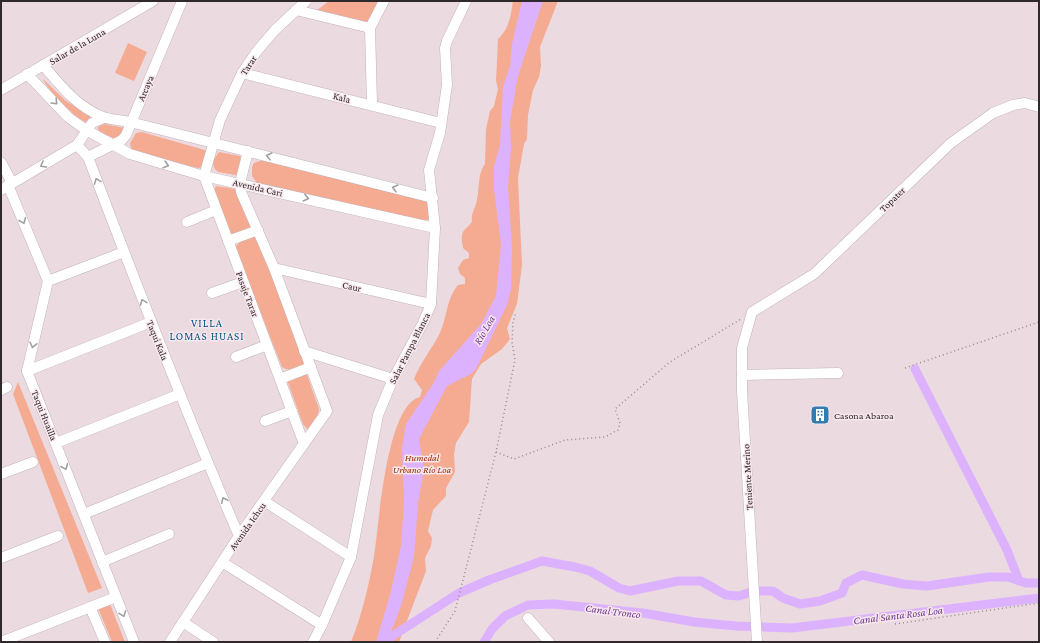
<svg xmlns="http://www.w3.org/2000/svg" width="1040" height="643" viewBox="0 0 1040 643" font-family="'Crimson Pro',serif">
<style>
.green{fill:#f5ab91}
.water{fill:#dcb2fe}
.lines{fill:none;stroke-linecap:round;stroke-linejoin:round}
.canal{stroke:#dcb2fe;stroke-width:9}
.minor-casing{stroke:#c3b3b9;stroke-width:11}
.path{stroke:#998d91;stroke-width:1.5;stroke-dasharray:1 3;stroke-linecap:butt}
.minor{stroke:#fff;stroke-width:10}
.oneway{stroke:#a19fa0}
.labels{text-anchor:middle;stroke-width:3;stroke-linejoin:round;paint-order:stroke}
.street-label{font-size:10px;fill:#2f292b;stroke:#f8e8ed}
.poi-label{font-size:10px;fill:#2f292b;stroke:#f8e8ed;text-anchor:start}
.park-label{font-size:10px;font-style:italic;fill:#942f00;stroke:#f8e8ed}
.neighbourhood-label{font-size:11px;letter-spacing:1px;fill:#035582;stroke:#f8e8ed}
.water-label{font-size:11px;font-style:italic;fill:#6b378e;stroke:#f8e8ed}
</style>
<rect width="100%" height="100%" fill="#ebdae0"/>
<g class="green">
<path d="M329 1H380L368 22 316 11Z"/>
<path d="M513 1H558L540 47 541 66 539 77 533 90 528 115 527 139 524 144 518 178 522 265 517 304 507 328 510 339 502 349 481 364 472 379 469 422 456 443 454 454 455 472 446 488V496L433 510 428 531 432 538 431 546 425 558 426 571 399 642H351C362 615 369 585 374 556 379 526 386 405 420 397L422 390 414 379C420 363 431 350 439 335 447 319 446 299 458 285L465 284V278L460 274 458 268 463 260 469 258V253L463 248C460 231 462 233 472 222 471 214 474 210 476 204 480 191 477 174 485 164L486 129 490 111 494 106 498 89 496 81 498 39C509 29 511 15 513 1Z"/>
<path d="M128 43 147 52 134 81 115 73Z"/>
<path d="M43 79 66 101 90 115V119L87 122C77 121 46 88 43 79Z"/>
<path d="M104 124 125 128 126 130 115 139 100 132 98 129V127Z"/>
<path d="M142 132 208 151 203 167 198 168 136 152 131 149 130 143 136 133Z"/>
<path d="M219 152 240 156 242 159V170L236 175 218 172 214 168 213 161Z"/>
<path d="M263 160 426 201 431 206 430 218 425 221 412 219 257 183 252 176V167L254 163Z"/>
<path d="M216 186 236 189 253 228 232 236 214 191Z"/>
<path d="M252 236 257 238 304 360 303 365C295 369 290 372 282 367L235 247 242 240Z"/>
<path d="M306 372 319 409 318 415 308 430 303 424 287 380Z"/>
<path d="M18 382 102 588 88 593 13 394Z"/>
<path d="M110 604 125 642H112L98 608Z"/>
</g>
<path class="water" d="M522 1H543L518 76 510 121 511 148 508 187 512 248 511 289 507 305 476 369 471 374 447 386 419 439 424 470 418 503 414 557 401 606 387 642H376L390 595 401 546 404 502 402 448 406 424 433 384 439 371 481 324 496 296 501 245 494 189V166L500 145 503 87 510 66 512 44Z"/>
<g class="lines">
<g class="canal">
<path d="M915 369 1007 550 1019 581"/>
<path d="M383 642 459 593 489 580 542 561 575 567 590 571 619 588 630 591 678 581H701L726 595 739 596 754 591H773L783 598 800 604 820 601 842 593 846 583 862 575 903 584 927 586 989 577H1008L1026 583H1039"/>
<path d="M484 642 492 629 505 616 528 605 554 604 643 613 694 622 736 626 792 628 1039 598"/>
</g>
<defs>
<g id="minor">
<path d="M296 10 370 28"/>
<path d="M43 65C61 86 77 107 103 117 111 120 122 120 130 122L433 198"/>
<path d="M242 73 441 123"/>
<path d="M27 74 68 117 86 130 130 154 204 176 435 228"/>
<path d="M1 90 153 1"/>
<path d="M372 104 370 28 384 1"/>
<path d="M77 145 88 157C136 284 185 411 239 536"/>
<path d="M88 157 122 140 126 135 182 1"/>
<path d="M1 162 12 183"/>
<path d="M8 185 48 281 27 371 134 642"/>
<path d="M1 190 77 145 92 123 104 118"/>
<path d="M187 222 216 210"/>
<path d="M228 241 258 230"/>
<path d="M274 268 431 304"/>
<path d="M48 281 124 252"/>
<path d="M212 293 243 282"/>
<path d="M304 351 393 379"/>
<path d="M236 357 267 345"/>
<path d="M27 371 151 322"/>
<path d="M742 375 838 373"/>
<path d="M280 379 311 367"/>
<path d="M1 390 7 387"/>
<path d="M265 421 292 411"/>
<path d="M56 443 180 394"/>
<path d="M304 444 204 176 220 120 242 73 257 51 275 30 306 1"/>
<path d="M1 474 33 462"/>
<path d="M264 501 351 557"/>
<path d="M84 514 208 463"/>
<path d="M1 558 58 536"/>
<path d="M102 562 169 534"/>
<path d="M222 562 322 625"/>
<path d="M90 607 105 642"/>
<path d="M528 618 549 642"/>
<path d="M183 622 213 642"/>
<path d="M1 642 116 597"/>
<path d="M170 642 239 536 327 411 274 268 241 192 240 183 248 151"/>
<path d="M313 642 322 625 351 557 378 415 393 379 423 323 431 304 435 228 429 170 440 133 447 85 445 48 447 41 466 1"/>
<path d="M757 642 742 391V348L752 312 814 274 951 143 993 113 1013 105 1025 103 1039 107"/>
</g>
</defs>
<use href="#minor" class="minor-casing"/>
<g class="path">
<path d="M905 368 1039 322"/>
<path d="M496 452 514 459 565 440 605 437 618 430 620 423 615 409 670 362 741 319"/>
<path d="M895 624 1039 603"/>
<path d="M435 642 455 611 496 452 515 360 512 342 513 322 516 312"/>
</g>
<use href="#minor" class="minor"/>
</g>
<defs><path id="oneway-chevron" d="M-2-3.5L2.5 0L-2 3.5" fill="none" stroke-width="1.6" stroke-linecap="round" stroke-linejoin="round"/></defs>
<g class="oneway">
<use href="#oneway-chevron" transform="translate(55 102) rotate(46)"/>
<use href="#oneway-chevron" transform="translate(269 156) rotate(-166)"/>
<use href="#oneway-chevron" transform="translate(43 165) rotate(150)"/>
<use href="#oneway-chevron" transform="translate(166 165) rotate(16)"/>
<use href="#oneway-chevron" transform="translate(97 181) rotate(-111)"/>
<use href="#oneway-chevron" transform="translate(395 188) rotate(-166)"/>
<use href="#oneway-chevron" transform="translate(306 198) rotate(13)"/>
<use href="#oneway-chevron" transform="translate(23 221) rotate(68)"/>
<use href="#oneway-chevron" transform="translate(143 302) rotate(-111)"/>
<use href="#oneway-chevron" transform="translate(33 345) rotate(103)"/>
<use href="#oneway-chevron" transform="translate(65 467) rotate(68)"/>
<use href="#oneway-chevron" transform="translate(224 500) rotate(-114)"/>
<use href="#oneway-chevron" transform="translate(123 614) rotate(69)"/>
</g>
<defs>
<symbol id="building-square" viewBox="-11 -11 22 22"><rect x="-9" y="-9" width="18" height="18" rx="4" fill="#317db0" stroke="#f8e8ed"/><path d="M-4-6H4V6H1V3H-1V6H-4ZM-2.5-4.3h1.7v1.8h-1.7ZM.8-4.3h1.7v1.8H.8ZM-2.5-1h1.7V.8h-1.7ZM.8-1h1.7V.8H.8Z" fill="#fff"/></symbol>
</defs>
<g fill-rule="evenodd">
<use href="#building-square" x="809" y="404" width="22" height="22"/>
</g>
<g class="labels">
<g class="street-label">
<text transform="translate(77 46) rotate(-30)" y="4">Salar de la Luna</text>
<text transform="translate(248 65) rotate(-57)" y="4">Tarar</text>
<text transform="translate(145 88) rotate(-67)" y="4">Arcaya</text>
<text transform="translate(342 97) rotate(14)" y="4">Kala</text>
<text transform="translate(258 187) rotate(13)" y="4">Avenida Cari</text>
<text transform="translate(892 199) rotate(-44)" y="4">Topater</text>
<text transform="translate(352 286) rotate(13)" y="4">Caur</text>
<text transform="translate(248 294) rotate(69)" y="4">Pasaje Tarar</text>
<text transform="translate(158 340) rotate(68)" y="4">Taqui Kala</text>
<text transform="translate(409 348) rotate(-63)" y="4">Salar Pampa Blanca</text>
<text transform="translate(45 415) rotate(68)" y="4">Taqui Huailla</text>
<text transform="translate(747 477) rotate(-93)" y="4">Teniente Merino</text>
<text transform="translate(247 526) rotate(-55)" y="4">Avenida Ichcu</text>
</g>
<g class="poi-label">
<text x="834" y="419">Casona Abaroa</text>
</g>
<g class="park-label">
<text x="422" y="461">Humedal<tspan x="422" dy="12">Urbano Río Loa</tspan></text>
</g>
<g class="neighbourhood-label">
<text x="207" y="327">VILLA<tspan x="207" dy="13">LOMAS HUASI</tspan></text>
</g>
<g class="water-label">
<text transform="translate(484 330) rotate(-60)" y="4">Río Loa</text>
<text transform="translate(613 611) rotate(7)" y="4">Canal Tronco</text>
<text transform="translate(898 615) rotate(-7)" y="4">Canal Santa Rosa Loa</text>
</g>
</g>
<rect width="1040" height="643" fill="none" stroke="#2f292b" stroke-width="4"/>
</svg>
